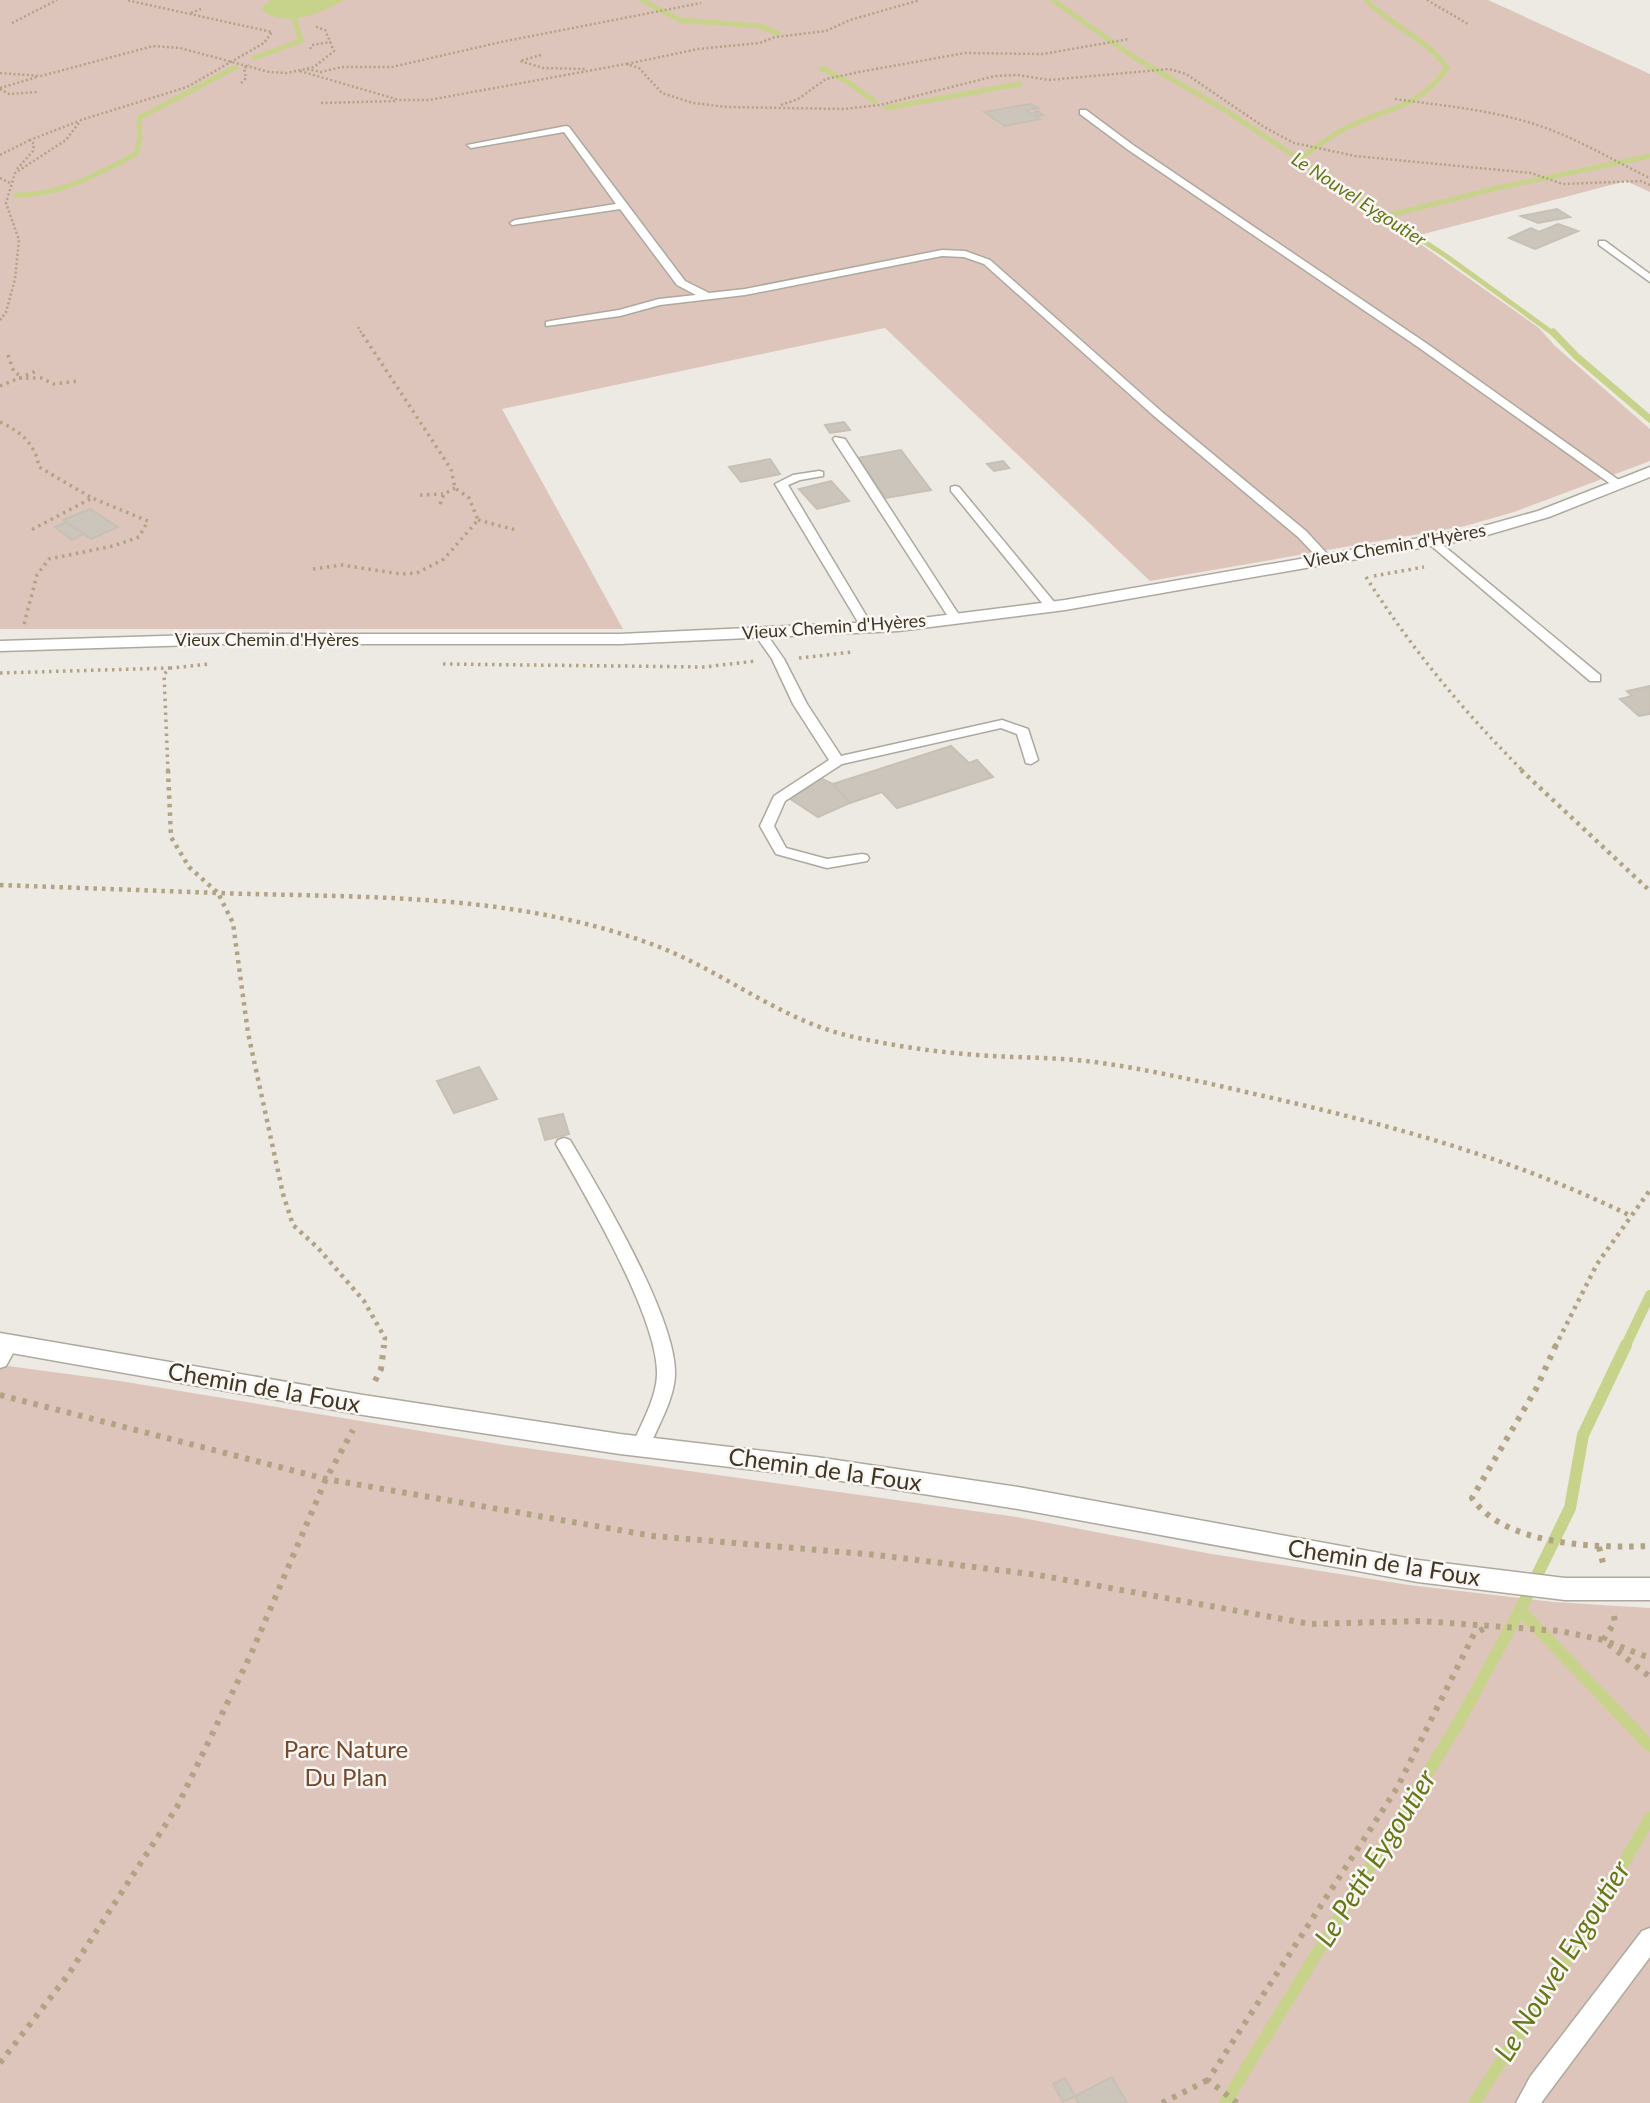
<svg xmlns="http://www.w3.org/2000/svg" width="1650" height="2103" viewBox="0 0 1650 2103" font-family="Lato,sans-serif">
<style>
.green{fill:#dec5bb}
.water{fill:#c7d38a}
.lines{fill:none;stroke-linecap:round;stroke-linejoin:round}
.stream-far3{stroke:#c7d38a;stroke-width:5}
.stream-far2{stroke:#c7d38a;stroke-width:7}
.stream-far1{stroke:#c7d38a;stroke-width:10}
.stream{stroke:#c7d38a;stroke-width:12}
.building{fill:#cbc5bb;stroke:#c7c0b5;stroke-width:2}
.lane-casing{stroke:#aea99e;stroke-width:3}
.street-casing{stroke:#aea99e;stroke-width:3}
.path-far3{stroke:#b1a383;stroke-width:2.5;stroke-dasharray:2 2.5;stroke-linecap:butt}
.path-far2{stroke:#b1a383;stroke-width:3.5;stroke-dasharray:2.5 4.5;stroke-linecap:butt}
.path-far1{stroke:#b1a383;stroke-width:4.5;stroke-dasharray:3.5 5;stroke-linecap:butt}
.path{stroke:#b1a383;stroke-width:6;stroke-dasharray:4.5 7;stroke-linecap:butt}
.lane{fill:#fff;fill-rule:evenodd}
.street{fill:#fff;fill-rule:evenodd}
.labels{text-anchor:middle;stroke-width:5;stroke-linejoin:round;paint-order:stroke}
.far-street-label{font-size:18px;fill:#3f3722;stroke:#f9f6f4}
.far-water-label{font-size:19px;font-style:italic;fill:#66771a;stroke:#f9f6f4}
.near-street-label{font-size:24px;fill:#3f3722;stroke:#f9f6f4}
.near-park-label{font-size:24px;fill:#77492b;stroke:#f9f6f4}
.near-water-label{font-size:28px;font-style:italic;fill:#66771a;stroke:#f9f6f4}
</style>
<rect width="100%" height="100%" fill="#ede9e3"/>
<g class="green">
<path d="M0 0H1488L1650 74V192L1626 181 1416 236 1419 243 1539 328 1555 346 1650 429V461L1514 512 1465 526 1150 581 885 328 502 409 623 629H0Z"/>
<path d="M0 1365 120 1381 505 1445 1017 1517 1206 1553 1409 1585 1554 1602 1650 1608V2103H0Z"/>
</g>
<path class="water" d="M271 0H344C320 14 284 29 261 9Z"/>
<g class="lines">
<g class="stream-far3">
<path d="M642 0 680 20 759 26 778 33"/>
<path d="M1053 0 1132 56 1225 110 1446 256 1554 334"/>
<path d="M254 58 301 41 294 17"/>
<path d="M821 68 848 82 875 102"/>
<path d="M886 108 1020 84"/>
<path d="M1299 159C1315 148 1332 134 1350 126 1390 107 1419 108 1447 68 1426 38 1391 26 1366 0"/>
<path d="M16 195C61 196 97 174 136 154L140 139 139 118 236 67"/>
<path d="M1386 216 1493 189 1650 156"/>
</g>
<path class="stream-far2" d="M1553 332 1576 356 1650 419"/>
<path class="stream-far1" d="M1625 1347 1650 1295"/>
<g class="stream">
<path d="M1626 1345 1583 1435 1570 1508 1520 1610 1650 1746"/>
<path d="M1225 2103 1460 1720 1520 1610"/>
<path d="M1474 2103 1560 1971 1650 1818"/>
</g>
</g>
<g class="building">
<path d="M1030 104 1038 108 1026 110 1031 114 1038 111 1043 115 1035 116 1040 119 1005 126 984 112Z"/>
<path d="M1557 209 1570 217 1538 223 1521 216Z"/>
<path d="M1558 224 1578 231 1535 249 1509 238 1531 228 1539 232Z"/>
<path d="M844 422 850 430 830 433 825 425Z"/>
<path d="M901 450 931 490 886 498 858 458Z"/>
<path d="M770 459 780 474 741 482 729 467Z"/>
<path d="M1003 461 1009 468 994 471 987 464Z"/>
<path d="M831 481 849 501 817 509 799 489Z"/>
<path d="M90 509 118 527 91 539 63 520Z"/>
<path d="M66 522 84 534 72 540 55 527Z"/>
<path d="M1650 686V714L1639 716 1620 699 1632 696 1627 691Z"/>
<path d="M951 746 969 763 977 760 993 777 897 808 882 792 850 803 833 784Z"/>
<path d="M820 778 833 784 850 803 818 817 789 798Z"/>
<path d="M479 1067 497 1099 454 1113 437 1081Z"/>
<path d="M563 1114 569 1134 545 1140 539 1119Z"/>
<path d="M1112 2077 1127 2103H1078L1075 2096Z"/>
<path d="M1065 2078 1075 2096 1063 2102 1053 2084Z"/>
</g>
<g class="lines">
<defs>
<g id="lane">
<path d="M1080 110H1086L1133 145 1426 343 1623 483V487H1615L1418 347 1127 149 1080 114Z"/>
<path d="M566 126 569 127 685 281 709 293 745 289 942 250 965 251 990 260 1162 412 1306 531 1331 558 1325 562 1321 561 1298 537 1154 416 984 264 964 257 942 256 745 295 660 305 620 316 546 326V322L550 321 619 310 659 299 696 295 677 285 620 209 512 225 510 223 515 220 616 204 564 132 471 148 467 145Z"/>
<path d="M1599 241H1605L1650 274V282L1599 245Z"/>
<path d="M835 437 845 439 961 618 959 621 955 622 949 618 833 439Z"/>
<path d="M819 471 823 472V476L800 480 788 485 873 627 871 630 867 631 861 627 775 484 793 475Z"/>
<path d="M955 486 959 487 1055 603V609H1047L951 491V487Z"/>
<path d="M1432 536 1600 675V681H1590L1428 543 1426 540Z"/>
<path d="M759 628 763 629 784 659 807 704 841 756 1002 720 1028 729 1038 760 1031 764 1026 763 1017 734 1001 728 842 764 785 801 774 826 786 848 827 859 862 854 867 855 869 858 867 861 827 868 776 854 760 826 774 796 829 760 793 704 772 659 753 632Z"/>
<path d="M564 1138 570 1140C600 1191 677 1318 675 1375 674 1399 659 1424 650 1446L648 1451 641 1454 634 1451 632 1446C641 1424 656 1399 657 1375 659 1319 585 1195 556 1144L558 1140Z"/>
<path d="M9 1337 15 1339 18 1344 6 1366 0 1368V1344L3 1339Z"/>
<path d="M1650 1928V1957L1541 2103H1516L1530 2077 1642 1931Z"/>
</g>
<g id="street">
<path d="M1650 467V477L1549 517 1477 538 1065 610 898 631 620 644H228L0 651V641L228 634H620L898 621 1065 600 1477 528 1538 511Z"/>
<path d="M0 1333 363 1395 620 1434 816 1457 1018 1487 1418 1560 1565 1578H1650V1600H1565L1418 1582 1018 1509 816 1477 620 1454 363 1415 0 1351Z"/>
</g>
</defs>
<use href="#lane" class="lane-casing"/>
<use href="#street" class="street-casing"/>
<g class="path-far3">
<path d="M1427 0 1468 24"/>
<path d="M191 13 201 9"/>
<path d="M12 23 57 0"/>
<path d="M310 49 312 45 331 42"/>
<path d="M541 55 520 61 543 68 585 69"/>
<path d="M627 64 698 49 760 43 775 37 826 31 850 20 920 0"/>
<path d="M307 69 321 72 342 67H392L501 42 701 3"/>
<path d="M300 71 399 100H429L626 64 639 68 662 93 693 103 727 107 845 109 880 105 995 76 1018 75 1049 80 1169 69 1186 74 1264 127 1294 143 1355 156 1531 173 1563 184 1641 181 1650 185"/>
<path d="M0 73 41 76 153 46 180 48 269 72 287 73 314 67 334 51 325 30 314 26"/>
<path d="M241 83 246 78 244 68 249 65"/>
<path d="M0 88 37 77"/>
<path d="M0 89 9 94 37 92"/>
<path d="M1395 99C1445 106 1495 110 1543 127 1580 140 1614 161 1650 178"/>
<path d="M321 103 396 101"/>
<path d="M781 105 798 99 826 79 859 72 965 53 1043 54 1129 39"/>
<path d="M0 155 30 140"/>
<path d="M17 169 33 151 34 144 30 140 79 121"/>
<path d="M0 178 12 184"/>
<path d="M0 320 6 312 15 279 19 240 6 203 15 173 66 140 81 120 187 87 264 43 272 32 126 0"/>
<path d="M358 327 362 334"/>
</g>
<g class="path-far2">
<path d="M8 355 14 372 21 376"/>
<path d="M19 378H41L54 384 79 381"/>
<path d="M0 386 39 370"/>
<path d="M0 422C21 432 35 443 39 467L92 498 31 530"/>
<path d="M420 495 443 494"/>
<path d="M440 504 444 494 455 488"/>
<path d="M478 520 516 530"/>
<path d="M313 569 342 565 400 574 417 573 444 559 478 520 469 498 455 488 451 469 361 332"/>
<path d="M1374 576 1424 567"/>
<path d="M1366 577C1411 648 1463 711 1523 771"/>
<path d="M24 624 37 575 49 559 113 546 139 537 148 521 92 498"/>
<path d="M799 658 853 652"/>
<path d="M443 664 704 667 756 661"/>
<path d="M0 673 170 668"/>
<path d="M168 771 164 674 171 668 210 664"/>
</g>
<g class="path-far1">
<path d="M168 770 171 837 189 867 218 893C367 898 512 892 654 945 724 971 780 1021 854 1037 894 1046 936 1052 977 1055 1017 1058 1056 1057 1095 1062 1153 1070 1211 1084 1268 1097 1394 1126 1515 1159 1631 1216"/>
<path d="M1521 770 1650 891"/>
<path d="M0 885 218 893 233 923 248 1033 283 1194 293 1225 318 1248 364 1301 385 1338 384 1347"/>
<path d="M1555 1347 1597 1264 1650 1190"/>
</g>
<g class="path">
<path d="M1556 1345 1536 1389 1472 1498C1505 1546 1596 1548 1650 1546"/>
<path d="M375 1381 381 1369 384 1345"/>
<path d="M0 1395 326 1479 653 1536 877 1555 1038 1575 1310 1624 1421 1621 1560 1631 1603 1640 1650 1658"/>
<path d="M1599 1547 1603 1563"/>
<path d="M1614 1616 1615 1622 1603 1640 1650 1677"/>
<path d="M0 2063 68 1975 177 1807 251 1654 326 1479 353 1430"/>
<path d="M1162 2103 1208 2080"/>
<path d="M1237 2103 1208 2080 1397 1788 1474 1634 1489 1626"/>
</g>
<use href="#lane" class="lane"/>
<use href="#street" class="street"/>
</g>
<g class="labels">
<g class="far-street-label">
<text transform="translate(1395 546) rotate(-10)" y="6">Vieux Chemin d'Hyères</text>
<text transform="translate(834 627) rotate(-4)" y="6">Vieux Chemin d'Hyères</text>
<text x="267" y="646">Vieux Chemin d'Hyères</text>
</g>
<g class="far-water-label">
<text transform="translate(1359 199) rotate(33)" y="7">Le Nouvel Eygoutier</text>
</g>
<g class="near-street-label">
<text transform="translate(264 1388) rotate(10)" y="8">Chemin de la Foux</text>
<text transform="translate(825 1470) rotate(8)" y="8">Chemin de la Foux</text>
<text transform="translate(1384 1563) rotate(9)" y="8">Chemin de la Foux</text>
</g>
<g class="near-park-label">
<text x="346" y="1758">Parc Nature<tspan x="346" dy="28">Du Plan</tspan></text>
</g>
<g class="near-water-label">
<text transform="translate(1375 1858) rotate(-58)" y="10">Le Petit Eygoutier</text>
<text transform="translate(1562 1961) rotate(-58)" y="10">Le Nouvel Eygoutier</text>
</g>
</g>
</svg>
